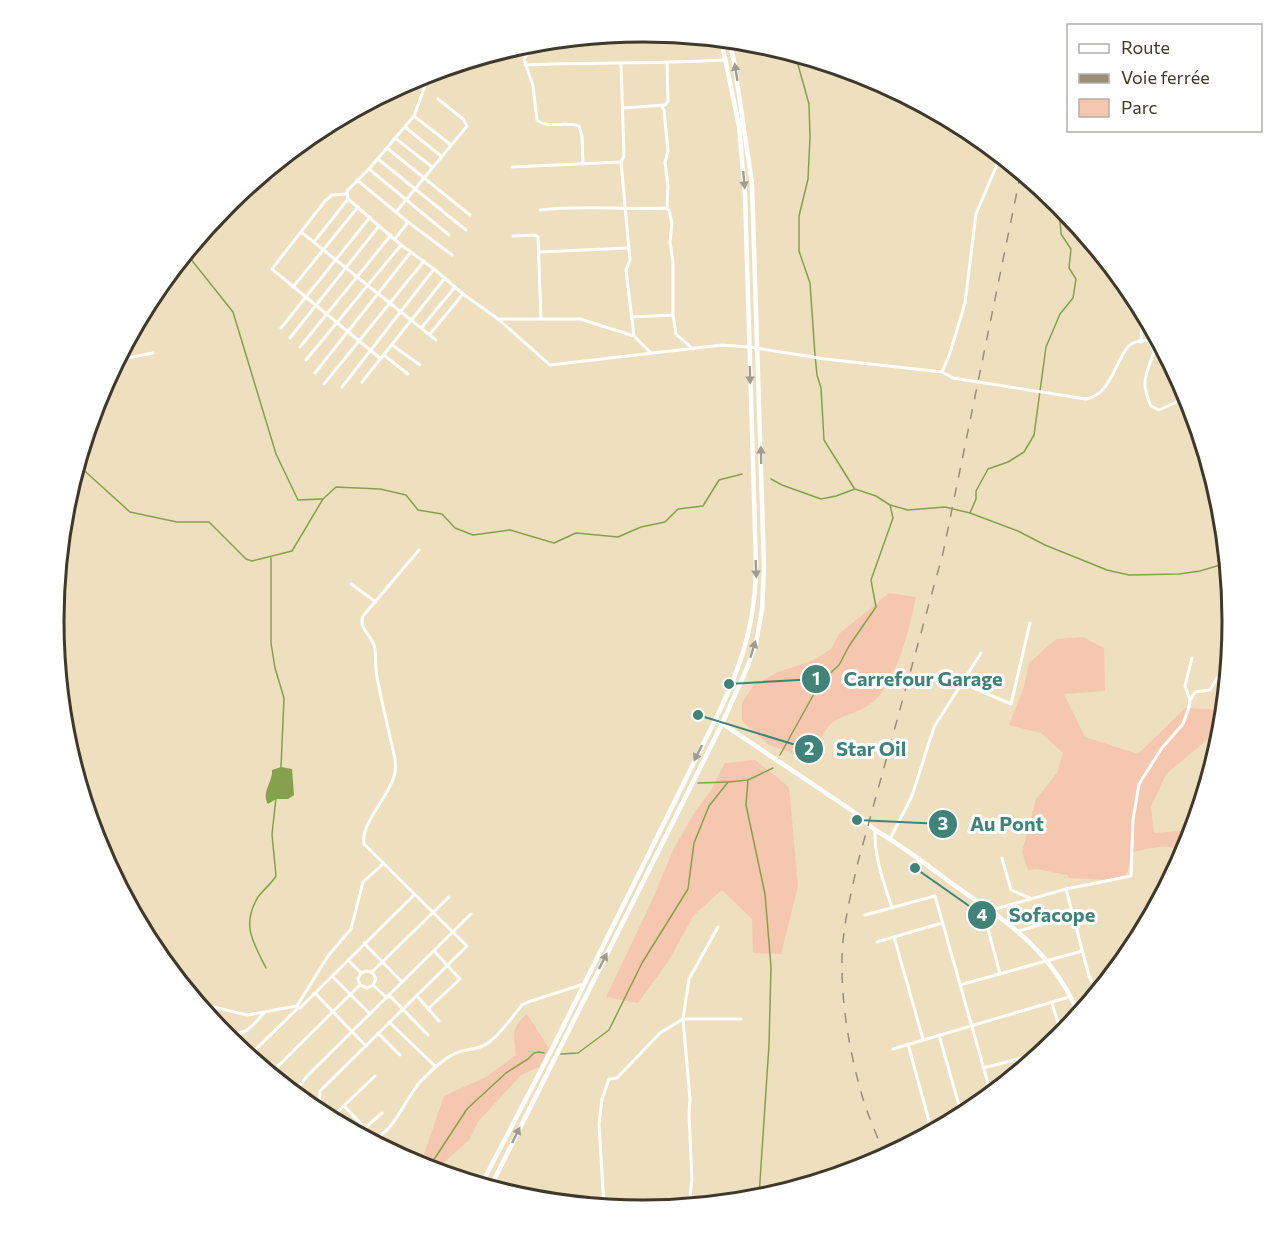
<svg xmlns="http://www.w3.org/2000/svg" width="1286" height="1242" viewBox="0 0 1286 1242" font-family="Commissioner,sans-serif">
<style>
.green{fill:#f5c7af}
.water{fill:#85a14b}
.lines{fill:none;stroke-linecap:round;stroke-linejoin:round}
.stream{stroke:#85a14b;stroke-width:1.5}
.street{stroke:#fff;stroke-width:3}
.primary{stroke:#fff;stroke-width:4.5}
.rail{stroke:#998e78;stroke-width:1.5;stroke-dasharray:10 10;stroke-linecap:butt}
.oneway{fill:#9f9c96}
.rim{fill:none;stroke:#3f392c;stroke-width:3}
.leader{fill:none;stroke:#408479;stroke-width:2}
.callout-dot{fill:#408479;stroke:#fff;stroke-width:2}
.mark-label{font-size:18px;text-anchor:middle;font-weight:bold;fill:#fff}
.callout-label{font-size:20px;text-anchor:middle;font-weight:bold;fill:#408479;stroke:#fff;stroke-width:6;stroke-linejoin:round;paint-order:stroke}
</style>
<rect width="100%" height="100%" fill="#eedfbf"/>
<g class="green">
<path d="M889 593 916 597C909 628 901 666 882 692 867 713 849 711 832 723 824 729 815 750 810 759L769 745 742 721V703L754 685 778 672 814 660 831 649 839 634Z"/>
<path d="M1083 637 1104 648 1105 691 1064 694 1085 737 1138 754 1185 708 1224 710 1219 730 1166 774 1151 807 1154 833 1193 830 1184 853C1170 841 1146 849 1131 853L1128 871 1125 875 1107 880 1069 878 1067 875 1036 869 1028 870 1022 852 1036 799 1057 773 1063 753 1041 733 1009 725 1024 687 1029 663 1056 639Z"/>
<path d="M755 760 789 787 798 886 781 954 753 953 752 919 722 890 694 915 669 960 638 1003 606 997 650 905 674 848 695 812 711 790 725 763Z"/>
<path d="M527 1014 549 1048 539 1067 521 1075 478 1122 469 1140 440 1166 424 1154 444 1096 486 1077 516 1055C514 1035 510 1028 527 1014Z"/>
</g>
<path class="water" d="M281 767 292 769 294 795 288 799H276L268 804C261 792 273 782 272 770Z"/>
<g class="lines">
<g class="stream">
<path d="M795 54 809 104 810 137 808 179 799 216V251L810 283 815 355 817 375 821 388 824 440 854 488"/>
<path d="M186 253 233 312 276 454 298 500 322 499"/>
<path d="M77 464 130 512 177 522H209L246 559 252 561 292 551 323 499 336 487 380 489 406 495 418 510 442 514 455 528 473 535 510 530 554 543 576 533 618 537 641 527 665 522 678 509 703 506 719 480 742 474"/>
<path d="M771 479 782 485 821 499 836 496 855 489 876 496 890 505 908 510 945 507 970 513 1018 531 1045 545 1107 570 1129 575 1179 574 1200 571 1227 563"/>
<path d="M970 513 976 499V491L988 469 1008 462 1024 452 1034 435 1046 347 1060 314 1073 298 1076 279 1069 268 1071 249 1061 234 1059 205"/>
<path d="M271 558V643L275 668 284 698 281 767"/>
<path d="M780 755 820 683 839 665 849 646 876 607 871 580 893 518 890 505"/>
<path d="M748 780 746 805 765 894 771 967 769 1045 759 1196 761 1198"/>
<path d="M698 783 727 782"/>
<path d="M266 968C253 942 241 925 258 897 264 889 271 884 276 876L272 834 276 798"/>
<path d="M561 1054 578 1053 609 1030 642 963 688 889 694 843 709 806 728 782 748 780 773 768"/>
<path d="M423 1167 435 1158 467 1109 506 1073 528 1059 534 1053 539 1052 544 1053"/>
</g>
<g class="street">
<path d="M530 43 529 52 524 59 533 86 537 120C547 129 566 121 579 126L582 136 583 164"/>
<path d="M621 64 624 156 621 162 630 260 626 270 634 336"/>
<path d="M525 65C592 62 658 64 724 60"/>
<path d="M430 72 414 116 369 169 347 191 348 199 401 245 434 269 463 294 498 319 550 365 722 345 750 347 825 359 942 372 953 378 1086 399C1110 395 1114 365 1127 348 1134 338 1147 343 1157 338"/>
<path d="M662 107 664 110 668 151 665 162 668 186 667 208"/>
<path d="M624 108 665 105 668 101 667 63"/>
<path d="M414 116 451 145"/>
<path d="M405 127 441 156"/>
<path d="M395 138 432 167"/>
<path d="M387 148 470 215"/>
<path d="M378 159 466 230"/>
<path d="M512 167 621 162"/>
<path d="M369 169 449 235"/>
<path d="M357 180 408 222 395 239"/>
<path d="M346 194 332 195 325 201 272 269 381 359"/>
<path d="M540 210C581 205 623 210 665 208L669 210 672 223 670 242 673 262V315L676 334 693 349"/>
<path d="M396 212 467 126 463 119 438 99"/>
<path d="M408 222 452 255"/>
<path d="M301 232 436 340"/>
<path d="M513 236 535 235 538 237 541 319"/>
<path d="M314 242 348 199"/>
<path d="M539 252 628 248"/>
<path d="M293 287 358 207"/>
<path d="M632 317 673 315"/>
<path d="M498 319H580L634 336 651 353"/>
<path d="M422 327 455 287"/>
<path d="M281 328 370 217"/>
<path d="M430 334 463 294"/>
<path d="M290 338 379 226"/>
<path d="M1149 341 1154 352C1146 375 1140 382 1151 406L1159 410 1188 397"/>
<path d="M1141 342 1143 313"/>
<path d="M392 345 420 365"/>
<path d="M300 347 391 235"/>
<path d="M384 355 408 374"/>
<path d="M118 360 153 353"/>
<path d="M306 360 401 245"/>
<path d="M942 372 950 353 965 303 976 214 1001 155"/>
<path d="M315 373 411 252"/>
<path d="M362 382 445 278"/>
<path d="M324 384 424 261"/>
<path d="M342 387 434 269"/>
<path d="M351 584 376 602"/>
<path d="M962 683 1011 704 1030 623"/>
<path d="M1191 699 1195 692 1210 690 1217 678"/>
<path d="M875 830C874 857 884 883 892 908"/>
<path d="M890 839 912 796 934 727 981 653"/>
<path d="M1002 858 1011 890 1030 898"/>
<path d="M1066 889 1089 976 1097 992"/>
<path d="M992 910 1066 889 1131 876 1133 820 1139 784 1162 748 1183 724 1189 707 1190 700 1185 686 1192 658"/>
<path d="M984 914 1000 974"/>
<path d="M865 915 935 896 991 1094"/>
<path d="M1019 931 1072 915"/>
<path d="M894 937 923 1039"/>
<path d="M877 942 942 923"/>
<path d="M364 943 402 982"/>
<path d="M348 960 361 973"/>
<path d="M372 972 376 979 373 985 367 988 360 985 358 979 361 973 366 971 372 972 449 897"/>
<path d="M332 976 370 1014"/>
<path d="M373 985 386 997H391L428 1035"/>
<path d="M960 985 1082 951"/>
<path d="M315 993 365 1045"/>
<path d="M417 996 439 1021"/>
<path d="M197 1003 247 1015 297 1006 328 956 351 929 363 882 384 863"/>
<path d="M203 1003V1010"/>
<path d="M1052 1003 1062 1036"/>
<path d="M300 1008 414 895"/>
<path d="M428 1009 460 979 434 951"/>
<path d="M389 1022 435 1066"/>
<path d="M378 1033 400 1055"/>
<path d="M224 1035C247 1034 249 1030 264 1013"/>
<path d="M939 1035 962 1116"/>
<path d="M908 1044 932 1132"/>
<path d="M893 1049 1069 997"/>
<path d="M246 1054H251L299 1007"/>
<path d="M1024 1058 1026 1066"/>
<path d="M983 1068 1041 1053"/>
<path d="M267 1071H273L360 985"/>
<path d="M300 1098V1085L308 1075 471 914"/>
<path d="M344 1106 376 1139"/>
<path d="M319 1113 320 1091 467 946 364 844C360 823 391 795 395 773 396 769 395 763 395 759 389 731 382 704 377 677 375 667 376 658 375 649 373 635 358 630 363 616L419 550"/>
<path d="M330 1119 375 1076"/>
<path d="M366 1127 382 1113"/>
<path d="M371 1141C396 1131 404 1099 421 1081 433 1069 445 1056 462 1051 471 1049 480 1049 488 1043 501 1034 512 1017 522 1005L528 1002 584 984"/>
<path d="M564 1203 604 1200"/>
<path d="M689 1206 692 1179 689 1115 690 1099 683 1019 689 979 718 927"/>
<path d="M604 1207 599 1124 602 1099 609 1079 617 1078 660 1033 683 1019H741"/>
</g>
<g class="primary">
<path d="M720 722 854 812 875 830C903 846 928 866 954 885 1010 924 1050 949 1079 1014"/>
<path d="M481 1185 551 1051 722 706C744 659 756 616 756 564L745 194 739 126 721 39"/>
<path d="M490 1188 722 724 747 668 756 643 762 610 764 566 752 184 734 61 729 40"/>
</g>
<path class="rail" d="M885 1157C877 1135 867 1114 861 1092 849 1049 841 1002 842 957 843 925 851 893 858 862L943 553 1021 172"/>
</g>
<defs><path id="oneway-solid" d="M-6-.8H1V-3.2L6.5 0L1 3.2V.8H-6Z" transform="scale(1.5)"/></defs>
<g class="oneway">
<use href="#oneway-solid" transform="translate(736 72) rotate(-99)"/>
<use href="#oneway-solid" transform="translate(744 180) rotate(85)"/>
<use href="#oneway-solid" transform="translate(750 375) rotate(89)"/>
<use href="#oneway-solid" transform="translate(761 455) rotate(-91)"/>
<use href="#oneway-solid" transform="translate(756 569) rotate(88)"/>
<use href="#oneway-solid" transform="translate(753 649) rotate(-73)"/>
<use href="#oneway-solid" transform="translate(698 753) rotate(117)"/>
<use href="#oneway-solid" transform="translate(603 961) rotate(-63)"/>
<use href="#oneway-solid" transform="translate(516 1135) rotate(-64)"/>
</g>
<path d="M0 0H1286V1242H0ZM64 621a579 579 0 1 1 1158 0a579 579 0 1 1-1158 0Z" fill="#fff" fill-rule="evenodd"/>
<path class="rim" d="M64 621a579 579 0 1 1 1158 0a579 579 0 1 1-1158 0Z"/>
<path class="leader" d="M729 684L816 679M698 715L809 749M857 820L943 824M915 868L982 915"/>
<g class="callout-dot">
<circle cx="729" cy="684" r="6"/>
<circle cx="698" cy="715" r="6"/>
<circle cx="857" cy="820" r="6"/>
<circle cx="915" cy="868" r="6"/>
<circle cx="816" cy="679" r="15"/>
<circle cx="809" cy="749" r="15"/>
<circle cx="943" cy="824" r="15"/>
<circle cx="982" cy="915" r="15"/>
</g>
<g class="mark-label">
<text x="816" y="685">1</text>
<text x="809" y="755">2</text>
<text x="943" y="830">3</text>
<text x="982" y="921">4</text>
</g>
<g class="callout-label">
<text x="923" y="686">Carrefour Garage</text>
<text x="871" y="756">Star Oil</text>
<text x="1007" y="831">Au Pont</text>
<text x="1052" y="922">Sofacope</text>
</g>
<rect x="1067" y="24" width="195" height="108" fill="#ffffff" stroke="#b2b0ab" stroke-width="1.5"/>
<rect x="1079" y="44" width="30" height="9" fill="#ffffff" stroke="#b2b0ab" stroke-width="1.5"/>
<text x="1121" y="54" font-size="18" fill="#3f392c">Route</text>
<rect x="1079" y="74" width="30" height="9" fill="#998e78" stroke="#b2b0ab" stroke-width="1.5"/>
<text x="1121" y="84" font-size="18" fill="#3f392c">Voie ferrée</text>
<rect x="1079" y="99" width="30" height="18" fill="#f5c7af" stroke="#b2b0ab" stroke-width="1.5"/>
<text x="1121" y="114" font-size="18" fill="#3f392c">Parc</text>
</svg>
